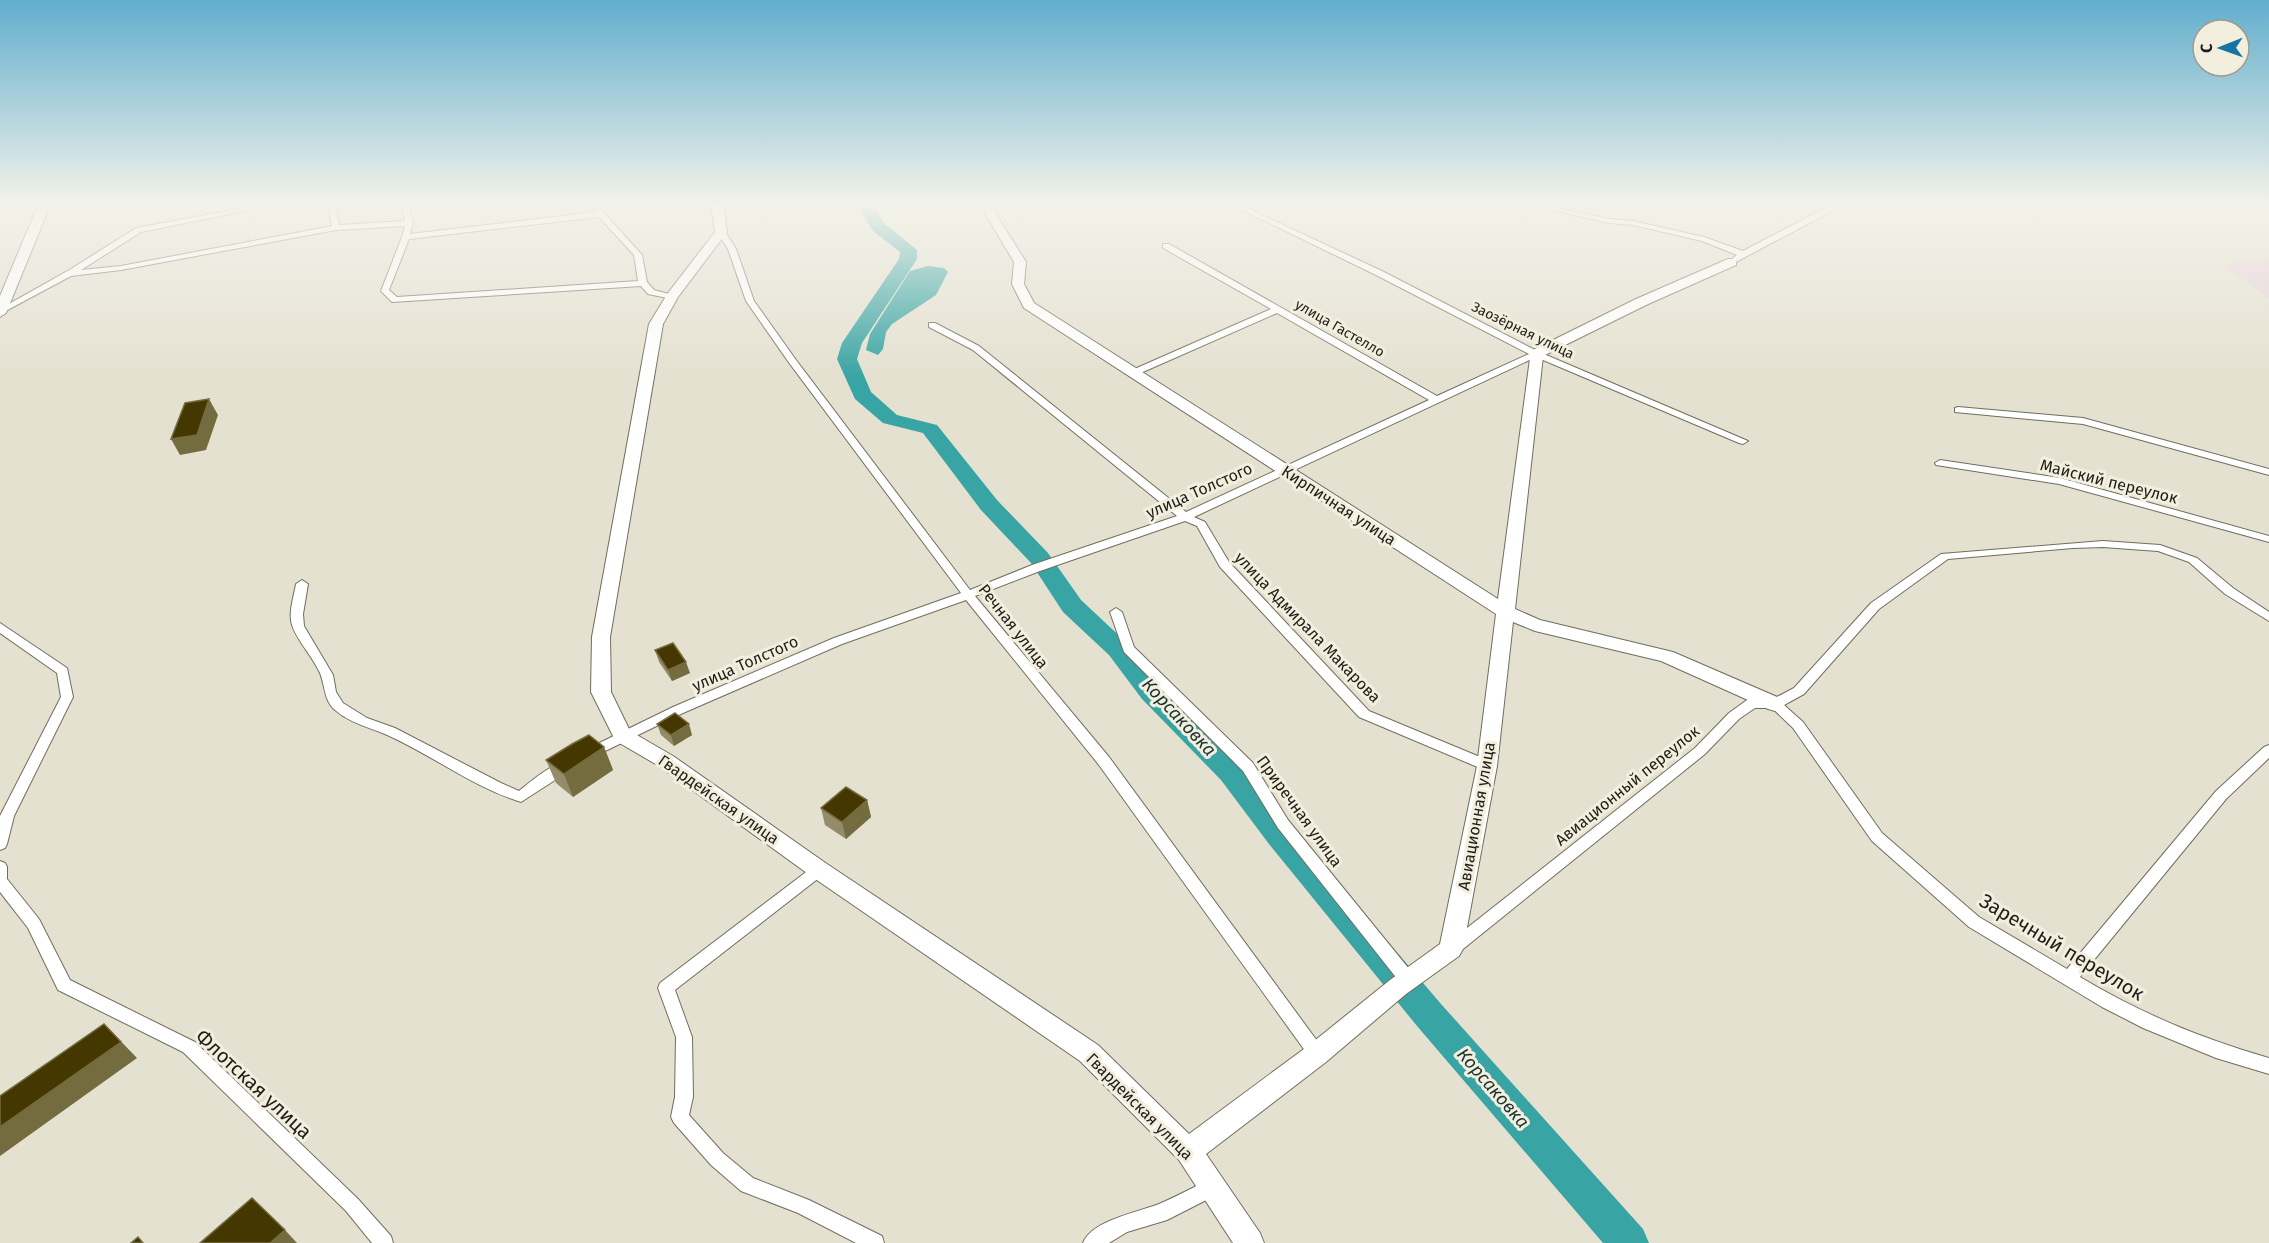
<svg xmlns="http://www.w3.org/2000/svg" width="2269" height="1243" viewBox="0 0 2269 1243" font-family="'Fira Sans',sans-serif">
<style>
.industrial{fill:#e7d0db}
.water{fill:#39a4a4}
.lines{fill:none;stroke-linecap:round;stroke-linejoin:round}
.river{fill:#39a4a4;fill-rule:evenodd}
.street-casing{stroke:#716d5e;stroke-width:2}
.secondary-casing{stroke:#716d5e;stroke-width:2}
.street{fill:#fff;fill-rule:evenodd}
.secondary{fill:#fff;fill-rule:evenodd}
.wall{fill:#948c68}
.shaded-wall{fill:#746b3f}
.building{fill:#443800;stroke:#746b3f;stroke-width:1.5}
.labels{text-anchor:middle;stroke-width:6;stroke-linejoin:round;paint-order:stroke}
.far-street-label{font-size:14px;fill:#1f1d17;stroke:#f3efde}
.street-label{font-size:16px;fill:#1f1d17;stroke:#f3efde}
.water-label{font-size:18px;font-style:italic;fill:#1a3232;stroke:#f3efde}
.near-street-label{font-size:20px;fill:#1f1d17;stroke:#f3efde}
</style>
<rect width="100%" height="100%" fill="#e5e1d1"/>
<path class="industrial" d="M2245 259H2269V298L2225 266Z"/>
<path class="water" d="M928 266 944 268 948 272 936 295 892 324 886 332 883 349 878 355 866 350 870 334 910 271Z"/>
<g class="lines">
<path class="river" d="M856 203H872L884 223 917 250V259L862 343 857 359 871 392 897 415 937 425 997 500 1048 553 1081 600 1127 643 1162 685 1241 764 1291 828 1441 1004 1643 1229 1649 1243H1603L1417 1026 1269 844 1221 780 1142 699 1109 655 1063 612 1031 563 981 510 923 433 883 423 855 399 837 359 842 343 899 259 900 252 872 230Z"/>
<defs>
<g id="street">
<path d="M270 203H284L141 232 81 270 121 266 332 226 328 203H335L339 225 405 221 401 203H408L413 223 410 234 596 212 591 203H598L604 213 642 255 647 282 654 290 676 296 672 299 648 294 641 286 392 302 381 291 402 237 405 226 336 230 121 270 71 276 0 314V309L71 269 136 228ZM599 217 634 255 638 281 397 297 389 290 409 239Z"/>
<path d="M1228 203H1236L1382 271 1539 352 1748 441 1743 444 1739 443 1536 357 1194 517 1205 522 1229 562 1369 711 1492 762 1494 766 1492 770 1487 771 1359 717 1220 567 1197 526 1185 521 1040 571 975 596 1109 757 1323 1049 1325 1054 1323 1059 1317 1062 1311 1059 1099 765 966 600 842 644 683 713 595 756H585L583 753 585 750 673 707 834 638 961 593 790 364 746 301 728 249 717 232 718 230H724L736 249 754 301 796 360 970 590 1032 565 1177 516 973 350 929 327V323H935L979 346 1186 512 1429 400 1277 313 1136 375H1130V371L1271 309 1163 248V244H1169L1437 396 1529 354 1376 275Z"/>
<path d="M1521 203H1534L1609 219 1633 221 1704 237 1743 251 1827 207 1829 203H1836L1834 210 1732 264 1728 262 1737 255 1702 241 1633 225 1609 223Z"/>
<path d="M1958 407 2083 418 2269 469V475L2083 424 1955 412V408Z"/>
<path d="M1940 460 2060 478 2269 536V542L2059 484 1936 465 1935 463Z"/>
<path d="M2103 541 2160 545 2197 558 2233 588 2269 612V621L2225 594 2189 562 2158 551 2103 547 2073 548 1948 559 1879 609 1804 694 1784 705 1803 722 1882 833 1979 917 2067 969 2216 791 2264 747 2269 745V758L2226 799 2080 977C2142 1014 2200 1038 2269 1058V1074L2216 1058 2143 1028 2102 1007 1969 927 1872 841 1793 728 1772 708H1755L1739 719 1705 754 1458 953 1453 955 1448 953 1445 948 1448 943 1695 748 1729 713 1747 700 1773 699 1794 688 1871 603 1941 554Z"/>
<path d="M302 580 308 584 303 614 304 626 333 675 336 692 343 703 367 718 395 728 501 783 519 791C530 782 555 760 569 763L571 767 569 771 521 802C472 787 431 754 385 734 368 727 350 723 335 710 324 701 325 685 320 673 313 657 296 639 292 625 288 613 294 596 296 584Z"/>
<path d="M1116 608 1122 612 1134 647 1253 763 1288 820 1414 975 1416 980 1414 985 1408 987 1402 985 1278 828 1243 771 1124 652 1110 612Z"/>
<path d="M0 623 67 668 73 697 14 816 7 844 5 848 0 850V816L61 697 57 673 0 633Z"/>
<path d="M0 861 5 863 7 867V879L39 919 70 980 195 1042 358 1199 391 1236 393 1243H372L346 1211 183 1052 58 990 28 928 0 892Z"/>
<path d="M819 864 824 866 826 870 824 874 675 990 692 1037 693 1097 689 1115 723 1153 753 1178 809 1200 882 1236 884 1243H856L798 1213 741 1191 711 1165 674 1123 671 1117 675 1097 676 1037 658 988 660 983 814 866Z"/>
<path d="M1214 1178 1220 1181 1223 1187 1220 1193 1167 1220 1127 1232 1109 1243H1083C1092 1220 1139 1212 1159 1204 1178 1196 1195 1186 1214 1178Z"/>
</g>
<g id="secondary">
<path d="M39 203H51L6 313 0 317V296Z"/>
<path d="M711 203H723L727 232 678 297 663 324 610 637 611 692 630 731 673 756 827 864 1098 1045 1189 1134 1308 1046 1390 980 1440 944 1477 766 1496 614 1024 308 1012 284 1014 262 979 203H989L1026 262 1024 284 1034 303 1498 599 1531 351 1636 299 1728 259H1736V265L1646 305 1543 356 1515 609 1540 620 1673 652 1782 699 1785 704 1782 709 1775 711 1768 709 1661 661 1535 631 1513 622 1497 766 1463 949 1459 956 1406 994 1326 1062 1206 1154 1260 1233 1264 1243H1233L1179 1160 1080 1061 811 876 659 766 616 741 613 736 591 692 592 637 649 324 668 293 715 232Z"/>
</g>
</defs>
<use href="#street" class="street-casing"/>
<use href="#secondary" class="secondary-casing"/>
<use href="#street" class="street"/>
<use href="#secondary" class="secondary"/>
</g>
<g class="wall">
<path d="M655 650 690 673 672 681 659 662Z"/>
<path d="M657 724 692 735 674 746 661 735Z"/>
<path d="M604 747 613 770 573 797 556 783 546 760Z"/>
<path d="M867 800 871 817 846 839 825 825 821 808Z"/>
</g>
<g class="shaded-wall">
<path d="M209 399 218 415 206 450 180 455 171 439Z"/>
<path d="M686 662 690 673 672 681 668 670Z"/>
<path d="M689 724 692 735 674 746 671 735Z"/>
<path d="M604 747 613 770 573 797 564 774Z"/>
<path d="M867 800 871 817 846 839 842 822Z"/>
<path d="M104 1024 137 1058 0 1156V1127Z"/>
<path d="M285 1230 297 1243H270Z"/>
</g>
<g class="building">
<path d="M209 399 197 435 171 439 185 403Z"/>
<path d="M673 643 686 662 668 670 655 650Z"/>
<path d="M675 713 689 724 671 735 657 724Z"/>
<path d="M589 735 604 747 564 774 546 760 572 744Z"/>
<path d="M846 787 867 800 842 822 821 808Z"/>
<path d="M104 1024 121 1042 0 1127V1096Z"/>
<path d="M252 1198 285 1230 270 1243H200Z"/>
<path d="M138 1237 143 1243H131Z"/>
</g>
<linearGradient id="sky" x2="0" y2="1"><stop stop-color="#62aecd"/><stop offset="0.54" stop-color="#f3f2ea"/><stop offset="1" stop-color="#f3f2ea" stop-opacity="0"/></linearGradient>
<rect width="2269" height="377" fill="url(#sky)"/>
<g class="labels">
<g class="far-street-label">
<text transform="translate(1340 328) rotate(30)" y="5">улица Гастелло</text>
<text transform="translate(1523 330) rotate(26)" y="5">Заозёрная улица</text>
</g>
<g class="street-label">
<text transform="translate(2109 481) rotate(14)" y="6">Майский переулок</text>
<text transform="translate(1199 490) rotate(-24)" y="6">улица Толстого</text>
<text transform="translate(1339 505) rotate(33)" y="6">Кирпичная улица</text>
<text transform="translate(1014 626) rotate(52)" y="6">Речная улица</text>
<text transform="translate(1308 627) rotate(46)" y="6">улица Адмирала Макарова</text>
<text transform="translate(745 663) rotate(-24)" y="6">улица Толстого</text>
<text transform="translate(1627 785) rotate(-39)" y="6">Авиационный переулок</text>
<text transform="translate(719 799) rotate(35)" y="6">Гвардейская улица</text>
<text transform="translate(1300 811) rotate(54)" y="6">Приречная улица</text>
<text transform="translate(1476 816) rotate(-80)" y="6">Авиационная улица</text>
<text transform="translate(1140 1106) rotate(45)" y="6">Гвардейская улица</text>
</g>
<g class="water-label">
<text transform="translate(1179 717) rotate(47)" y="6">Корсаковка</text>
<text transform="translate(1493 1088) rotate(49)" y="6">Корсаковка</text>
</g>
<g class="near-street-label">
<text transform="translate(2062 947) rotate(31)" y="7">Заречный переулок</text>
<text transform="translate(254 1084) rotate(43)" y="7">Флотская улица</text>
</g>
</g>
<g transform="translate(2221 48) rotate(269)"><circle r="28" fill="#f3efde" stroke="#9e9b8e" stroke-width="1.5"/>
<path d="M0-4.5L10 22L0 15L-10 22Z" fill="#1676a3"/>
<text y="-9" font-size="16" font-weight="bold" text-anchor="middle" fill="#1f1d17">С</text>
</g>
</svg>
